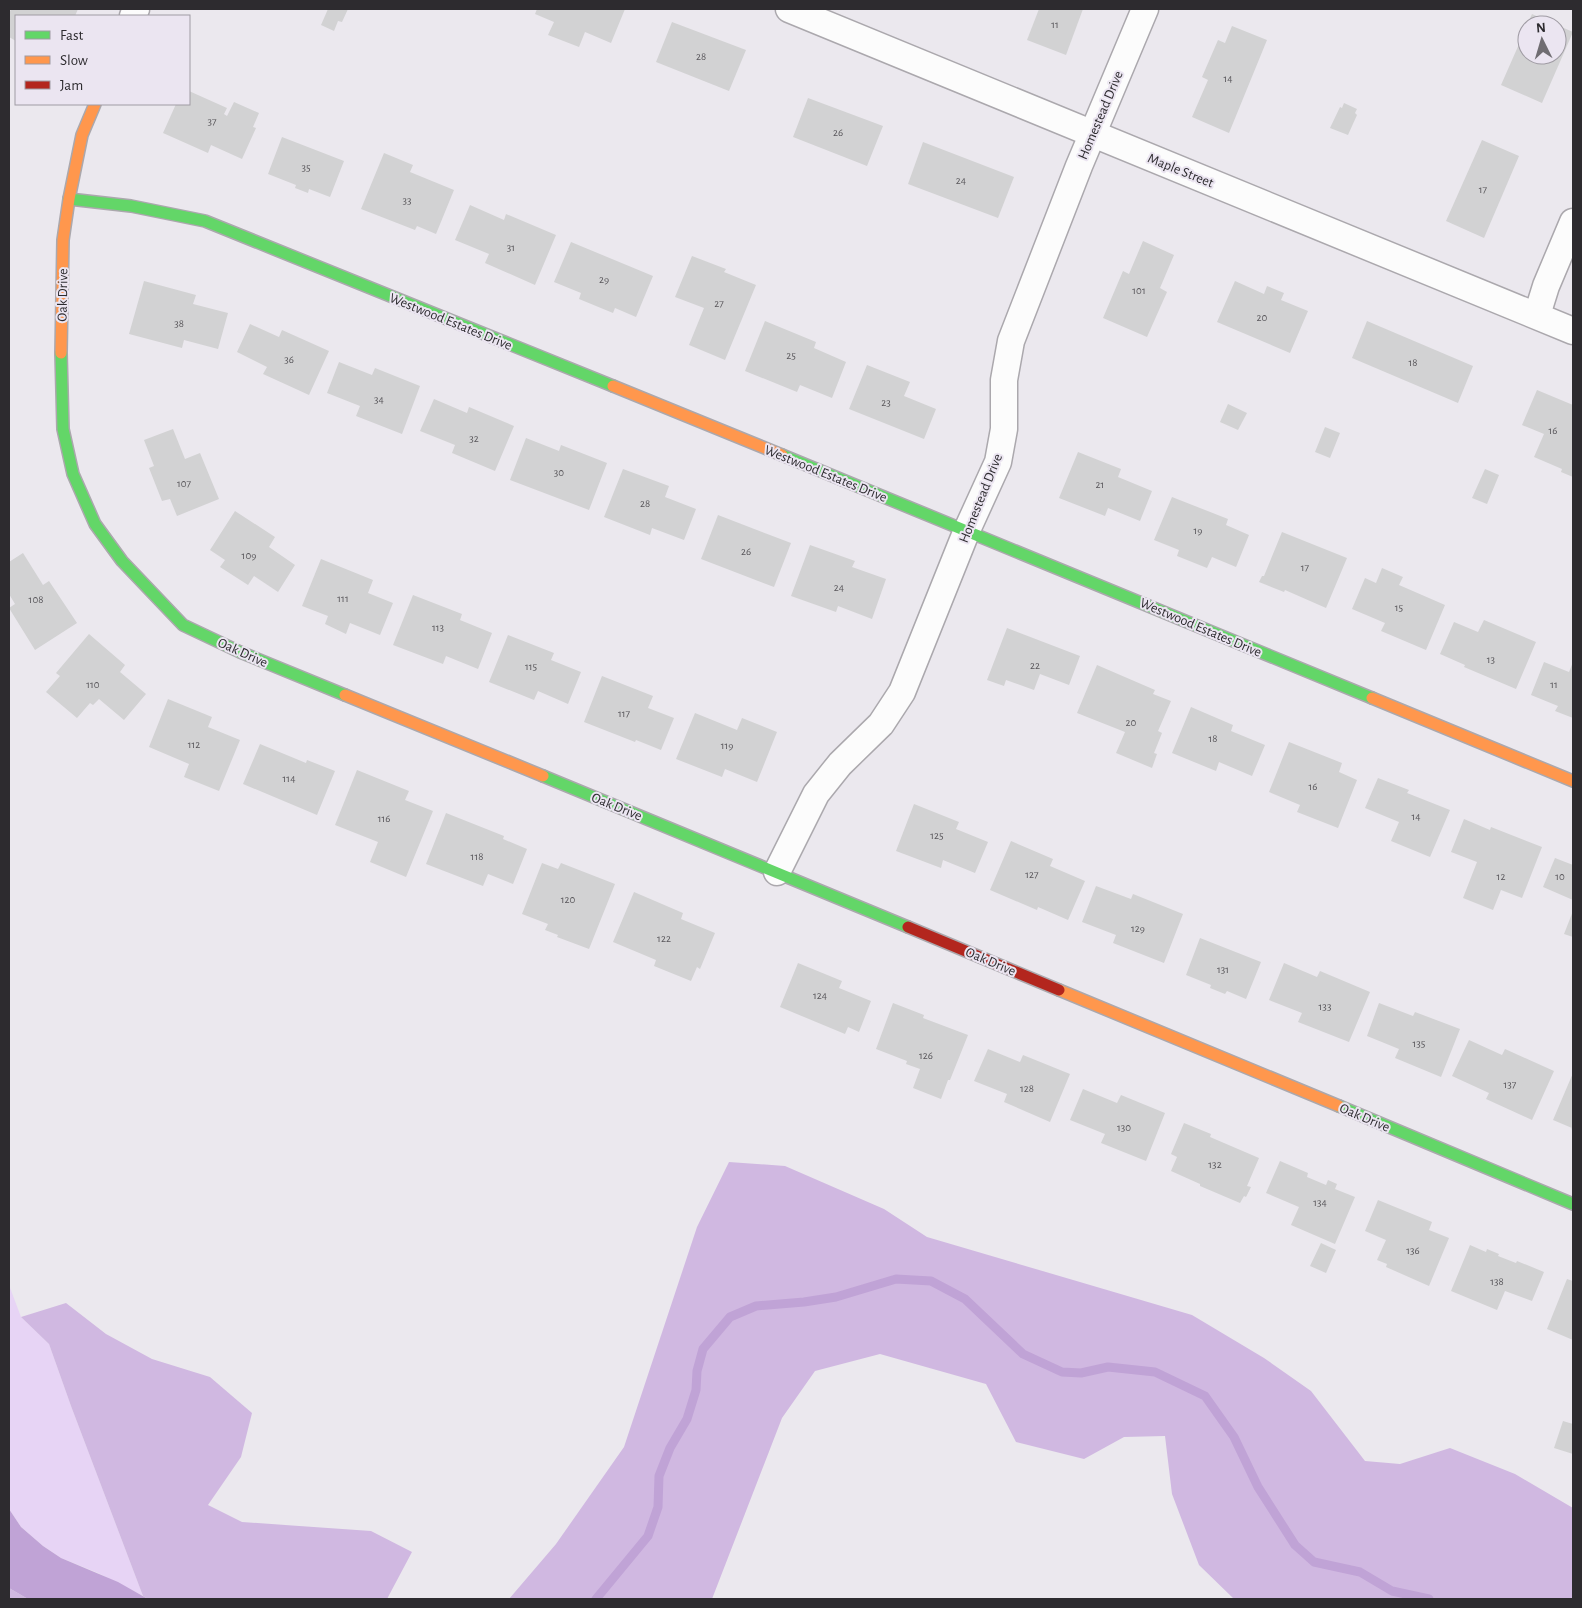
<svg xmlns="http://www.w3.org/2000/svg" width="1582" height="1608" viewBox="0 0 1582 1608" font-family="'Alegreya Sans',sans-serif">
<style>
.green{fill:#e7d4f5}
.forest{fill:#d0b8e1}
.water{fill:#c0a3d6}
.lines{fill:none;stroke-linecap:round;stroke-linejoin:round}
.stream{stroke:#c0a3d6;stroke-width:9}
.building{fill:#d2d2d3}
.street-casing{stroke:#aba8ad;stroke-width:29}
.fast-casing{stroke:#aba8ad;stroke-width:14}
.slow-casing{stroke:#aba8ad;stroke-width:14}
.jam-casing{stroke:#aba8ad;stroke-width:14}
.street{stroke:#fcfcfc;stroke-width:26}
.fast{stroke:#63d668;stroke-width:11}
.slow{stroke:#ff974d;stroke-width:11}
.jam{stroke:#b3261e;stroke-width:11}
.labels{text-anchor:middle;stroke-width:4;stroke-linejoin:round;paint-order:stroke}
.number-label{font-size:11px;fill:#58565a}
.street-label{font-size:14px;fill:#2d2b2f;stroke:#ebe5f1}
</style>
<rect width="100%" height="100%" fill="#ebe8ee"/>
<path class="green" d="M9 1285 21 1317 49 1344 71 1406 143 1596 98 1573 61 1558 43 1546 21 1527 9 1509Z"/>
<g class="forest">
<path d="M729 1162 785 1166 884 1209 927 1237 1192 1315 1264 1358 1311 1391 1365 1461 1400 1464 1450 1448 1515 1474 1573 1508V1599H1234L1199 1565 1172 1494 1165 1436 1124 1437 1084 1459 1016 1442 986 1384 880 1354 815 1371 782 1418 712 1599H509L556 1544 624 1447 697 1227Z"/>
<path d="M66 1303 106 1334 152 1359 210 1377 252 1413 241 1457 208 1505 242 1522 371 1531 412 1552 387 1599H148L143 1596 71 1406 49 1344 21 1317Z"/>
<path d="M9 1588 28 1599H9Z"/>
</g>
<path class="water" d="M9 1509 21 1527 43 1546 61 1558 118 1582 148 1599H28L9 1588Z"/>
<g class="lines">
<path class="stream" d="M596 1599 648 1536 658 1507 659 1476 670 1448 687 1419 696 1390 697 1371 703 1349 730 1317 756 1306 804 1302 836 1297 896 1279 931 1281 965 1299 1023 1354 1062 1372 1081 1373 1108 1367 1155 1372 1205 1396 1234 1437 1258 1487 1295 1545 1314 1562 1360 1572 1392 1591 1429 1599"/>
</g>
<g class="building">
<path d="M11 9H78L75 16H16V41L9 37V14Z"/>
<path d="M328 9H348L342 22 338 21 334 31 321 25Z"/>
<path d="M537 9H625L611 43 585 32 579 47 548 35 554 22 535 14Z"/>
<path d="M1039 9H1083L1066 55 1027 40Z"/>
<path d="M1532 14 1556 25H1527Z"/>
<path d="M672 22 746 50 729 91 656 62Z"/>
<path d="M1557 25 1573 32 1542 103 1501 85 1527 26V55H1557Z"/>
<path d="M1232 26 1267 40 1229 133 1192 117 1208 80 1202 77 1218 40 1225 43Z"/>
<path d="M189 91 227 108 224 114 227 116 234 102 259 113 253 127 256 128 242 159 211 145 208 153 163 133 176 104H189Z"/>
<path d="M808 98 883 126 867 166 793 137Z"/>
<path d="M1344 103 1357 109 1355 113 1357 115 1348 135 1330 128 1340 107 1342 108Z"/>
<path d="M282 137 344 161 330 197 309 189 308 193 295 188 296 185 268 174Z"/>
<path d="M1482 140 1519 156 1484 238 1446 221Z"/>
<path d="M923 142 1014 177 998 218 908 184Z"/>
<path d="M384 153 413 165 410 172 454 190 436 234 417 226 415 230 361 209Z"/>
<path d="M470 205 504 220 506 214 556 235 535 285 485 263 489 254 455 240Z"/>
<path d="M1143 241 1174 255 1160 288 1167 292 1147 337 1103 318 1123 271 1129 274Z"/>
<path d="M571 242 653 276 636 317 615 308 613 313 579 299 581 293 554 282Z"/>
<path d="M692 256 726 269 724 272 756 285 725 360 689 345 704 308 675 297Z"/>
<path d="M144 281 196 295 193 304 228 313 218 349 184 340 182 348 129 334Z"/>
<path d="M1235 281 1264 294 1267 286 1284 293 1281 300 1308 311 1290 353 1217 322Z"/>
<path d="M765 321 816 342 814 348 846 362 832 398 800 385 797 392 745 371Z"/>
<path d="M1367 321 1473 366 1458 403 1352 358Z"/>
<path d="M250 324 279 337 282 330 329 351 309 395 263 374 267 367 237 352Z"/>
<path d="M339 362 372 375 375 368 420 386 402 434 356 416 360 406 327 393Z"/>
<path d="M867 365 910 382 904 396 936 409 924 439 849 409Z"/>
<path d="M1537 390 1573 405V477L1561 472 1562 469 1534 457 1544 434 1522 425Z"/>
<path d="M434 399 467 413 469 407 514 426 495 471 452 453 455 445 420 431Z"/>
<path d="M1228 404 1247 413 1238 430 1220 422Z"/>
<path d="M1325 427 1340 433 1330 458 1315 452Z"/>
<path d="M173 429 185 459 200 453 219 499 177 516 170 499 162 501 149 468 154 466 144 440Z"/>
<path d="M526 438 559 451 561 445 607 463 589 510 510 480Z"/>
<path d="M1078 452 1121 469 1118 477 1152 491 1140 521 1108 508 1105 516 1059 498Z"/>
<path d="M623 469 669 486 665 497 696 509 684 540 652 528 650 535 604 517Z"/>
<path d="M1485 469 1499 475 1487 504 1472 498Z"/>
<path d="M1172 497 1228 519 1226 525 1249 535 1236 567 1212 557 1207 568 1177 556 1179 550 1154 540Z"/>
<path d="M235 511 275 537 269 547 295 565 278 592 254 576 248 585 220 567 225 560 210 550Z"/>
<path d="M718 515 791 543 774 587 701 559Z"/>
<path d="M1282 532 1347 558 1326 608 1285 590 1284 592 1259 582 1262 576H1264Z"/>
<path d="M810 545 855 561 852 567 886 579 872 619 838 606 836 612 791 596Z"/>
<path d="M23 553 43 585 49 581 77 623 35 650 9 608 15 604 9 594V562Z"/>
<path d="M321 559 373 580 368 593 393 603 380 635 350 623 346 634 325 624 328 616 302 606Z"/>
<path d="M1382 568 1403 577 1399 585 1445 605 1426 650 1381 631 1385 623 1352 609 1365 578 1376 583Z"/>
<path d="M413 595 462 614 460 620 492 633 478 669 446 656 443 664 393 645Z"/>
<path d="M1484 620 1536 642 1516 689 1464 667 1465 665 1440 654 1454 622 1478 632Z"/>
<path d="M1007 628 1080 656 1069 685 1040 674 1034 690 1006 680 1004 686 987 680Z"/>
<path d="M89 634 125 665 120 672 146 694 124 720 99 699 93 705 90 703 77 718 46 692 60 676 56 673Z"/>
<path d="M508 635 554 653 551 660 581 672 568 704 538 691 534 700 489 682Z"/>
<path d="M1544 662 1569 672 1573 662V718L1555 711 1558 706 1531 695Z"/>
<path d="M1097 665 1155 690 1153 694 1171 701 1158 731 1162 733 1154 753 1157 754 1152 768 1116 753 1125 732 1077 713Z"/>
<path d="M602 676 653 696 648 708 674 718 661 750 636 740 635 742 584 722Z"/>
<path d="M168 699 212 717 208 727 240 740 219 791 184 777 189 764 149 747Z"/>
<path d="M1191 707 1233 725 1231 731 1265 745 1252 776 1219 762 1216 771 1172 753Z"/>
<path d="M695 713 737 730 742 718 777 732 757 782 725 769 722 777 676 759Z"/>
<path d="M1289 742 1342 763 1339 772 1357 780 1338 828 1297 812 1300 805 1269 792Z"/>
<path d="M260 744 306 763 307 760 335 771 317 815 243 784Z"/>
<path d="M357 770 409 791 405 800 433 811 406 877 370 862 378 842 335 825Z"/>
<path d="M1378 778 1409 790 1407 793 1450 810 1430 857 1391 841 1399 822 1365 808Z"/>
<path d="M914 804 959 822 956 829 988 842 975 873 943 860 941 868 896 851Z"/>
<path d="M446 813 504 836 503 839 527 849 513 884 488 874 483 886 426 864Z"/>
<path d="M1464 819 1490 830 1491 827 1542 847 1522 898 1501 890 1493 910 1463 898 1477 862 1451 852Z"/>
<path d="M1011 841 1053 859 1050 866 1085 881 1068 920 1038 907 1037 910 990 890Z"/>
<path d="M1555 858 1573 865V900L1543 887Z"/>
<path d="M542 863 558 869 561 863 615 884 589 949 557 937 558 935 545 930 548 924 522 914Z"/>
<path d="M1096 886 1131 899 1133 894 1183 914 1164 963 1113 943 1116 935 1082 922Z"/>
<path d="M634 892 683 913 681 919 715 933 700 969 697 967 691 981 654 966 656 960 613 942Z"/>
<path d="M1573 911V937L1564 934Z"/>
<path d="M1200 938 1261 962 1246 999 1227 991 1225 994 1210 988 1211 985 1186 975Z"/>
<path d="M798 963 842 981 839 988 871 1001 859 1032 848 1027 845 1034 780 1007Z"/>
<path d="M1284 963 1317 977 1320 971 1370 992 1349 1042 1298 1022 1302 1013 1269 1000Z"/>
<path d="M893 1003 924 1015 923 1018 968 1035 950 1080H948L941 1099 913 1088 920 1069 906 1064 907 1061 876 1049Z"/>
<path d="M1379 1003 1413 1016 1415 1012 1460 1029 1441 1077 1395 1058 1399 1049 1367 1036Z"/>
<path d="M1469 1040 1502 1055 1505 1049 1554 1071 1532 1120 1486 1099 1489 1093 1452 1076Z"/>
<path d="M988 1049 1020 1062 1023 1055 1070 1074 1050 1122 1004 1102 1007 1094 974 1081Z"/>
<path d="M1573 1073V1130L1571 1129 1572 1128 1553 1120Z"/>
<path d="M1083 1089 1117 1103 1121 1095 1165 1113 1146 1161 1101 1143 1105 1134 1070 1120Z"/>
<path d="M1184 1123 1211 1134 1210 1137 1259 1158 1247 1186 1251 1187 1246 1197 1244 1196 1240 1203 1200 1186V1184L1171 1171 1177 1157 1171 1154Z"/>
<path d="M1280 1161 1308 1173 1307 1177 1326 1185 1328 1180 1337 1184 1335 1189 1355 1197 1335 1244 1291 1225 1299 1207 1266 1193Z"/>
<path d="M1378 1200 1432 1222 1429 1230 1449 1238 1429 1286 1386 1267 1387 1264 1377 1260 1386 1240 1365 1231Z"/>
<path d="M1321 1243 1336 1250 1326 1273 1310 1266Z"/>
<path d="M1470 1245 1486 1252 1487 1249 1499 1254 1498 1256 1516 1263 1517 1261 1544 1272 1532 1301 1505 1291 1497 1310 1451 1291Z"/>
<path d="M1567 1279 1573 1281V1340L1547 1329Z"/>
<path d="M1563 1421 1573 1424V1454L1554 1448Z"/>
</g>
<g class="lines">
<defs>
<g id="street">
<path d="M789 9 1573 331"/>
<path d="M133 16 136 9"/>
<path d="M1537 315 1546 286 1573 222"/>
<path d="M777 872 816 794 840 764 881 724 902 692 967 530 998 462 1004 429V380L1011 341 1079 166 1145 9"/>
</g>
<g id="fast">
<path d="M69 199 131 206 205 221 613 386"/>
<path d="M61 353 63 429 73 474 95 524 122 561 183 625 240 652 345 695"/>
<path d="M782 455 1372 698"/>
<path d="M543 776 908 927"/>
<path d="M1339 1106 1573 1204"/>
</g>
<g id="slow">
<path d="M61 353 63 240 69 199 82 135 95 104"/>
<path d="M613 386 782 455"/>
<path d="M345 695 543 776"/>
<path d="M1372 698 1573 781"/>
<path d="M1059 990 1339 1106"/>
</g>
<path id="jam" d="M908 927 1059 990"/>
</defs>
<use href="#street" class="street-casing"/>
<use href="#fast" class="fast-casing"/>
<use href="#slow" class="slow-casing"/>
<use href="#jam" class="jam-casing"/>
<use href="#street" class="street"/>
<use href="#fast" class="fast"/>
<use href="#slow" class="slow"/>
<use href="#jam" class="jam"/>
</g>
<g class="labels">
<g class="number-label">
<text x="1055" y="28">11</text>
<text x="701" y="60">28</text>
<text x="1228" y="82">14</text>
<text x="212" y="125">37</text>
<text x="838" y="136">26</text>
<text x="306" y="171">35</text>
<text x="961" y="184">24</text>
<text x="1483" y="193">17</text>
<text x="407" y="204">33</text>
<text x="511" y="251">31</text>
<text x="604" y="283">29</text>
<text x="1139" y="294">101</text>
<text x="719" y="307">27</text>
<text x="1262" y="321">20</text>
<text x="179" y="327">38</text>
<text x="791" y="359">25</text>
<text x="289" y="363">36</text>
<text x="1413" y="366">18</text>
<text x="379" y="403">34</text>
<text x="886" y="406">23</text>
<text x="1553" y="434">16</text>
<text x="474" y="442">32</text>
<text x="559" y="476">30</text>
<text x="184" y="487">107</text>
<text x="1100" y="488">21</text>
<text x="645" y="507">28</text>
<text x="1198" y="534">19</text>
<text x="746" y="555">26</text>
<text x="249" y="559">109</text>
<text x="1305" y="571">17</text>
<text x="839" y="591">24</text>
<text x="343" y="602">111</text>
<text x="36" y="603">108</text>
<text x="1399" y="611">15</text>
<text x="438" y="631">113</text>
<text x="1491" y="663">13</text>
<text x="1035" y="669">22</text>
<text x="531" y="670">115</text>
<text x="93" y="688">110</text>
<text x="1554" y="688">11</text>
<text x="624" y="717">117</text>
<text x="1131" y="726">20</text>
<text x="1213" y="742">18</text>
<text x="194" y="748">112</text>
<text x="727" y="749">119</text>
<text x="289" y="782">114</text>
<text x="1313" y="790">16</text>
<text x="1416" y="820">14</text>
<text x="384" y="822">116</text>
<text x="937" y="839">125</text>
<text x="477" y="860">118</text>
<text x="1032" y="878">127</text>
<text x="1501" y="880">12</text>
<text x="1560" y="880">10</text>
<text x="568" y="903">120</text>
<text x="1138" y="932">129</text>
<text x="664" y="942">122</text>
<text x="1223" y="973">131</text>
<text x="820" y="999">124</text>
<text x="1325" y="1010">133</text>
<text x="1419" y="1047">135</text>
<text x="926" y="1059">126</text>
<text x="1510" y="1088">137</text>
<text x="1027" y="1092">128</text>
<text x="1124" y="1131">130</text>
<text x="1215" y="1168">132</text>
<text x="1320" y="1206">134</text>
<text x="1413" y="1254">136</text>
<text x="1497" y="1285">138</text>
</g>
<g class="street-label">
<text transform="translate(1100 115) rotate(-67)" y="5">Homestead Drive</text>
<text transform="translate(1181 170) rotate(22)" y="5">Maple Street</text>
<text transform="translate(62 295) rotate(-89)" y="5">Oak Drive</text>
<text transform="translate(451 321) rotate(22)" y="5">Westwood Estates Drive</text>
<text transform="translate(826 473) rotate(22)" y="5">Westwood Estates Drive</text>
<text transform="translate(980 498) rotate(-68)" y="5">Homestead Drive</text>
<text transform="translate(1201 627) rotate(23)" y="5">Westwood Estates Drive</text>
<text transform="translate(243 652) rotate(24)" y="5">Oak Drive</text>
<text transform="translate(617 806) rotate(22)" y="5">Oak Drive</text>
<text transform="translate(991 961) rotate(23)" y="5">Oak Drive</text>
<text transform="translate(1365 1117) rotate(23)" y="5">Oak Drive</text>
</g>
</g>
<rect width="1582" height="1608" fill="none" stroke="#2d2b2f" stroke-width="20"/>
<rect x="15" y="15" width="175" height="90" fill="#ebe5f1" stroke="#9f9ba3"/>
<rect x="25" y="31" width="25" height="8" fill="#63d668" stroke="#9f9ba3"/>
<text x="60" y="40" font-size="15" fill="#2d2b2f">Fast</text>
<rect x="25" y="56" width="25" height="8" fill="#ff974d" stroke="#9f9ba3"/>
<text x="60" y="65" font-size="15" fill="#2d2b2f">Slow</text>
<rect x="25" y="81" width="25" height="8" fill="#b3261e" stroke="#9f9ba3"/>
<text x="60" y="90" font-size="15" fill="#2d2b2f">Jam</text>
<g transform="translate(1542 40) rotate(355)"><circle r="24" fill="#ebe5f1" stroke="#9f9ba3"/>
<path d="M0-4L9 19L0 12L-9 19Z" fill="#706d72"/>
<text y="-8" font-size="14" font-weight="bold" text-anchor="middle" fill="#2d2b2f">N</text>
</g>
</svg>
